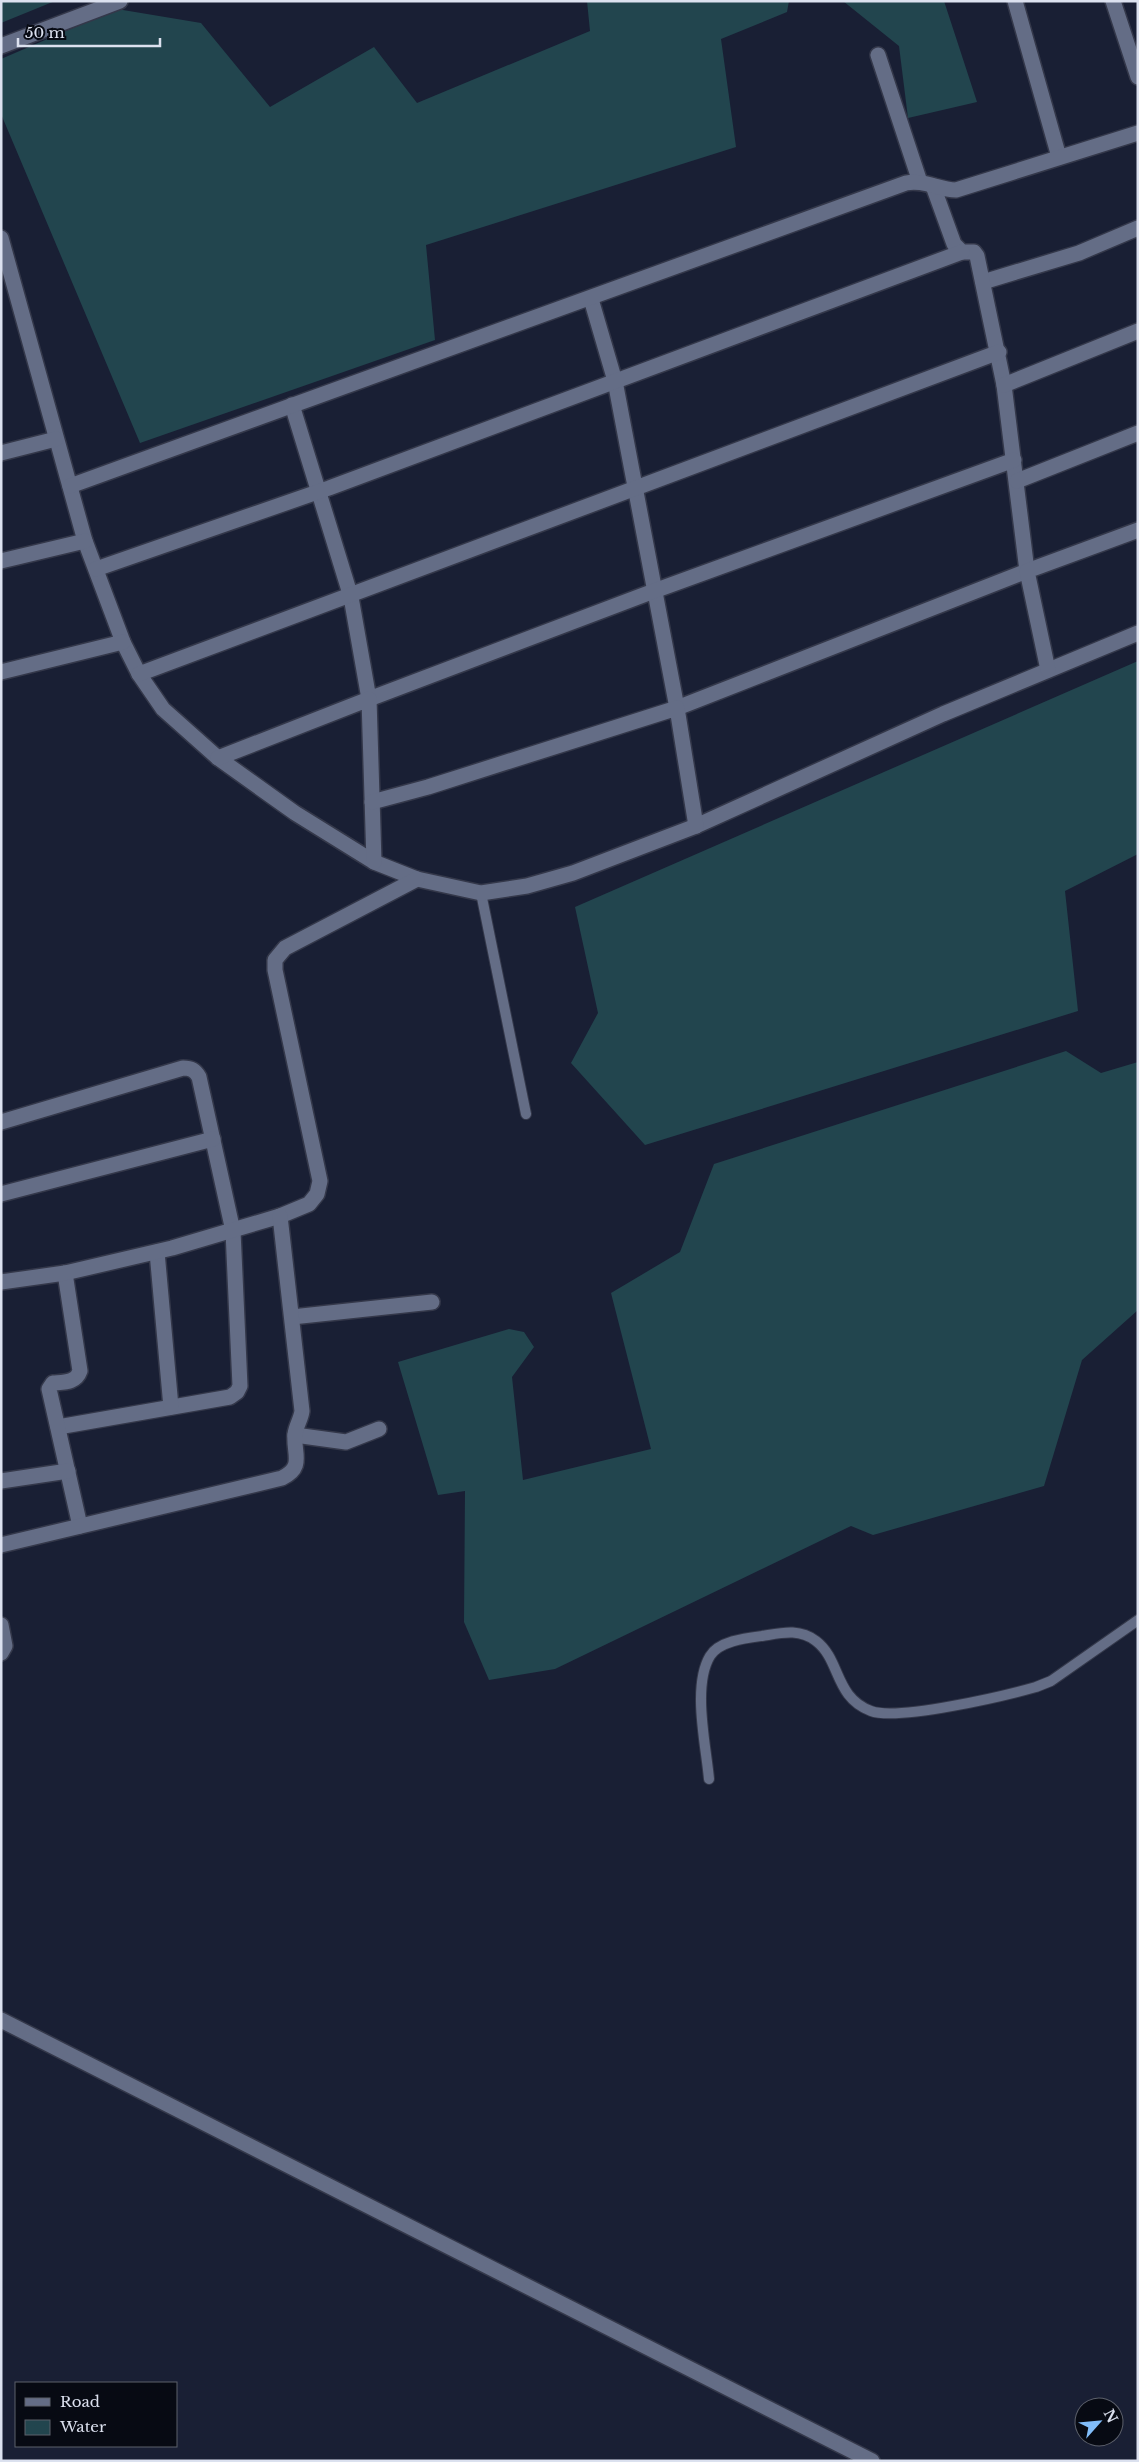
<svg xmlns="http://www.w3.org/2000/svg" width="1139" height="2462" viewBox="0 0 1139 2462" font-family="'Libre Baskerville',serif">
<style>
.water{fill:#22454e}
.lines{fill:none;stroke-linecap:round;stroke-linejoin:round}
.lane-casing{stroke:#34384a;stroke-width:12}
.street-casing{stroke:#34384a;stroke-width:18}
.lane{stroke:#646d86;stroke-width:10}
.street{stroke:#646d86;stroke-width:15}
</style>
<rect width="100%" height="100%" fill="#191f34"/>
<g class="water">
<path d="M1 1H55L1 23Z"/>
<path d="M587 1H789L787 12 721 39 736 147 426 245 435 340 140 443 1 114V59L117 9 201 23 270 107 374 47 417 103 590 31Z"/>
<path d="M843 1H944L977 102 908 118 899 46Z"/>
<path d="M1138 661V854L1065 891 1078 1011 645 1145 571 1063 598 1013 575 907Z"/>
<path d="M1066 1051 1101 1073 1138 1062V1310L1082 1360 1044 1486 873 1535 851 1526 555 1669 489 1680 464 1622 465 1491 438 1495 398 1362 509 1329 524 1332 534 1347 512 1377 523 1480 651 1449 611 1293 680 1252 714 1164Z"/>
</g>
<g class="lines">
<defs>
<g id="lane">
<path d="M481 893 526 1114"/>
<path d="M709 1779C706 1745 692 1686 710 1656 719 1641 746 1638 762 1636 781 1633 799 1628 816 1641 841 1660 834 1697 871 1711 898 1721 1004 1696 1036 1687L1051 1681 1138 1620"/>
</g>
<g id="street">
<path d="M1015 1 1059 157"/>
<path d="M1113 1 1138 77"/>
<path d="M1 46 120 1"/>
<path d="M878 55 920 182"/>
<path d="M1 238 85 541 123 642 139 674 163 709 218 758 295 813 374 862 417 879 481 893 527 886 573 873 696 826 943 714 1138 633"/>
<path d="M983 282 1079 253 1138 228"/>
<path d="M591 299 615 381 677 708 1027 571 1004 385 977 256 974 252H962L954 244 933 186"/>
<path d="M1004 385 1138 331"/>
<path d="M292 405 351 597 369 699 654 591 1014 460"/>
<path d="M1 453 56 439"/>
<path d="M1017 481 1138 433"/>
<path d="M70 486 906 183C923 179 939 190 956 190L1138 133"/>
<path d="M1 561 85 541"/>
<path d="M96 569 329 488 962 252"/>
<path d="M1048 670 1027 571 1138 530"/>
<path d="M1 672 123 642"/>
<path d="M139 674 999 352"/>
<path d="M218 758 369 699 374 862"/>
<path d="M372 802 428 787 677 708 696 826"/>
<path d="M1 1122 183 1068C191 1068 195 1070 199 1077L233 1231 240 1386 237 1392 230 1397 58 1427"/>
<path d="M1 1194 213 1139"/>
<path d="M157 1252 171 1407"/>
<path d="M65 1273 80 1371C76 1383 64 1382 53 1383L49 1389 80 1526"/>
<path d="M1 1282 65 1273 172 1248 280 1216 309 1204 317 1194 320 1181 275 970V960L285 948 417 879"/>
<path d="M292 1317 432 1302"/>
<path d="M295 1435 346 1442 379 1429"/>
<path d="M1 1481 68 1471"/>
<path d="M1 1545 282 1478C305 1467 293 1453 295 1434 296 1426 301 1419 302 1411L280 1216"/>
<path d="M1 1625 5 1646 1 1653"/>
<path d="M1 2020 872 2461"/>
</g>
</defs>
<use href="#lane" class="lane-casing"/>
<use href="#street" class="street-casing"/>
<use href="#lane" class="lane"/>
<use href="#street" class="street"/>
</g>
<rect width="1139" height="2462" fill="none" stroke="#dce1ef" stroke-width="5"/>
<rect x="15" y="2382" width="162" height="65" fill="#070a13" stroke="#5c606b"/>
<rect x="25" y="2398" width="25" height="8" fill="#646d86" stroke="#5c606b"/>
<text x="60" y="2407" font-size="15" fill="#dce1ef">Road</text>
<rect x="25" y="2420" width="25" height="15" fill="#22454e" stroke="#5c606b"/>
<text x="60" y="2432" font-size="15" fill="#dce1ef">Water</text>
<g transform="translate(1099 2422) rotate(63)"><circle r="24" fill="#070a13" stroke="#5c606b"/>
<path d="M0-4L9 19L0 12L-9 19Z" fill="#81bdfa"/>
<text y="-8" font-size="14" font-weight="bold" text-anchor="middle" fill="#dce1ef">N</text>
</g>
<path d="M18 38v8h142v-8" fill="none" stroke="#dce1ef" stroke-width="2.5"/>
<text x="25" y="38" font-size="15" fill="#dce1ef" stroke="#070a13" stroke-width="4" paint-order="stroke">50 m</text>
</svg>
